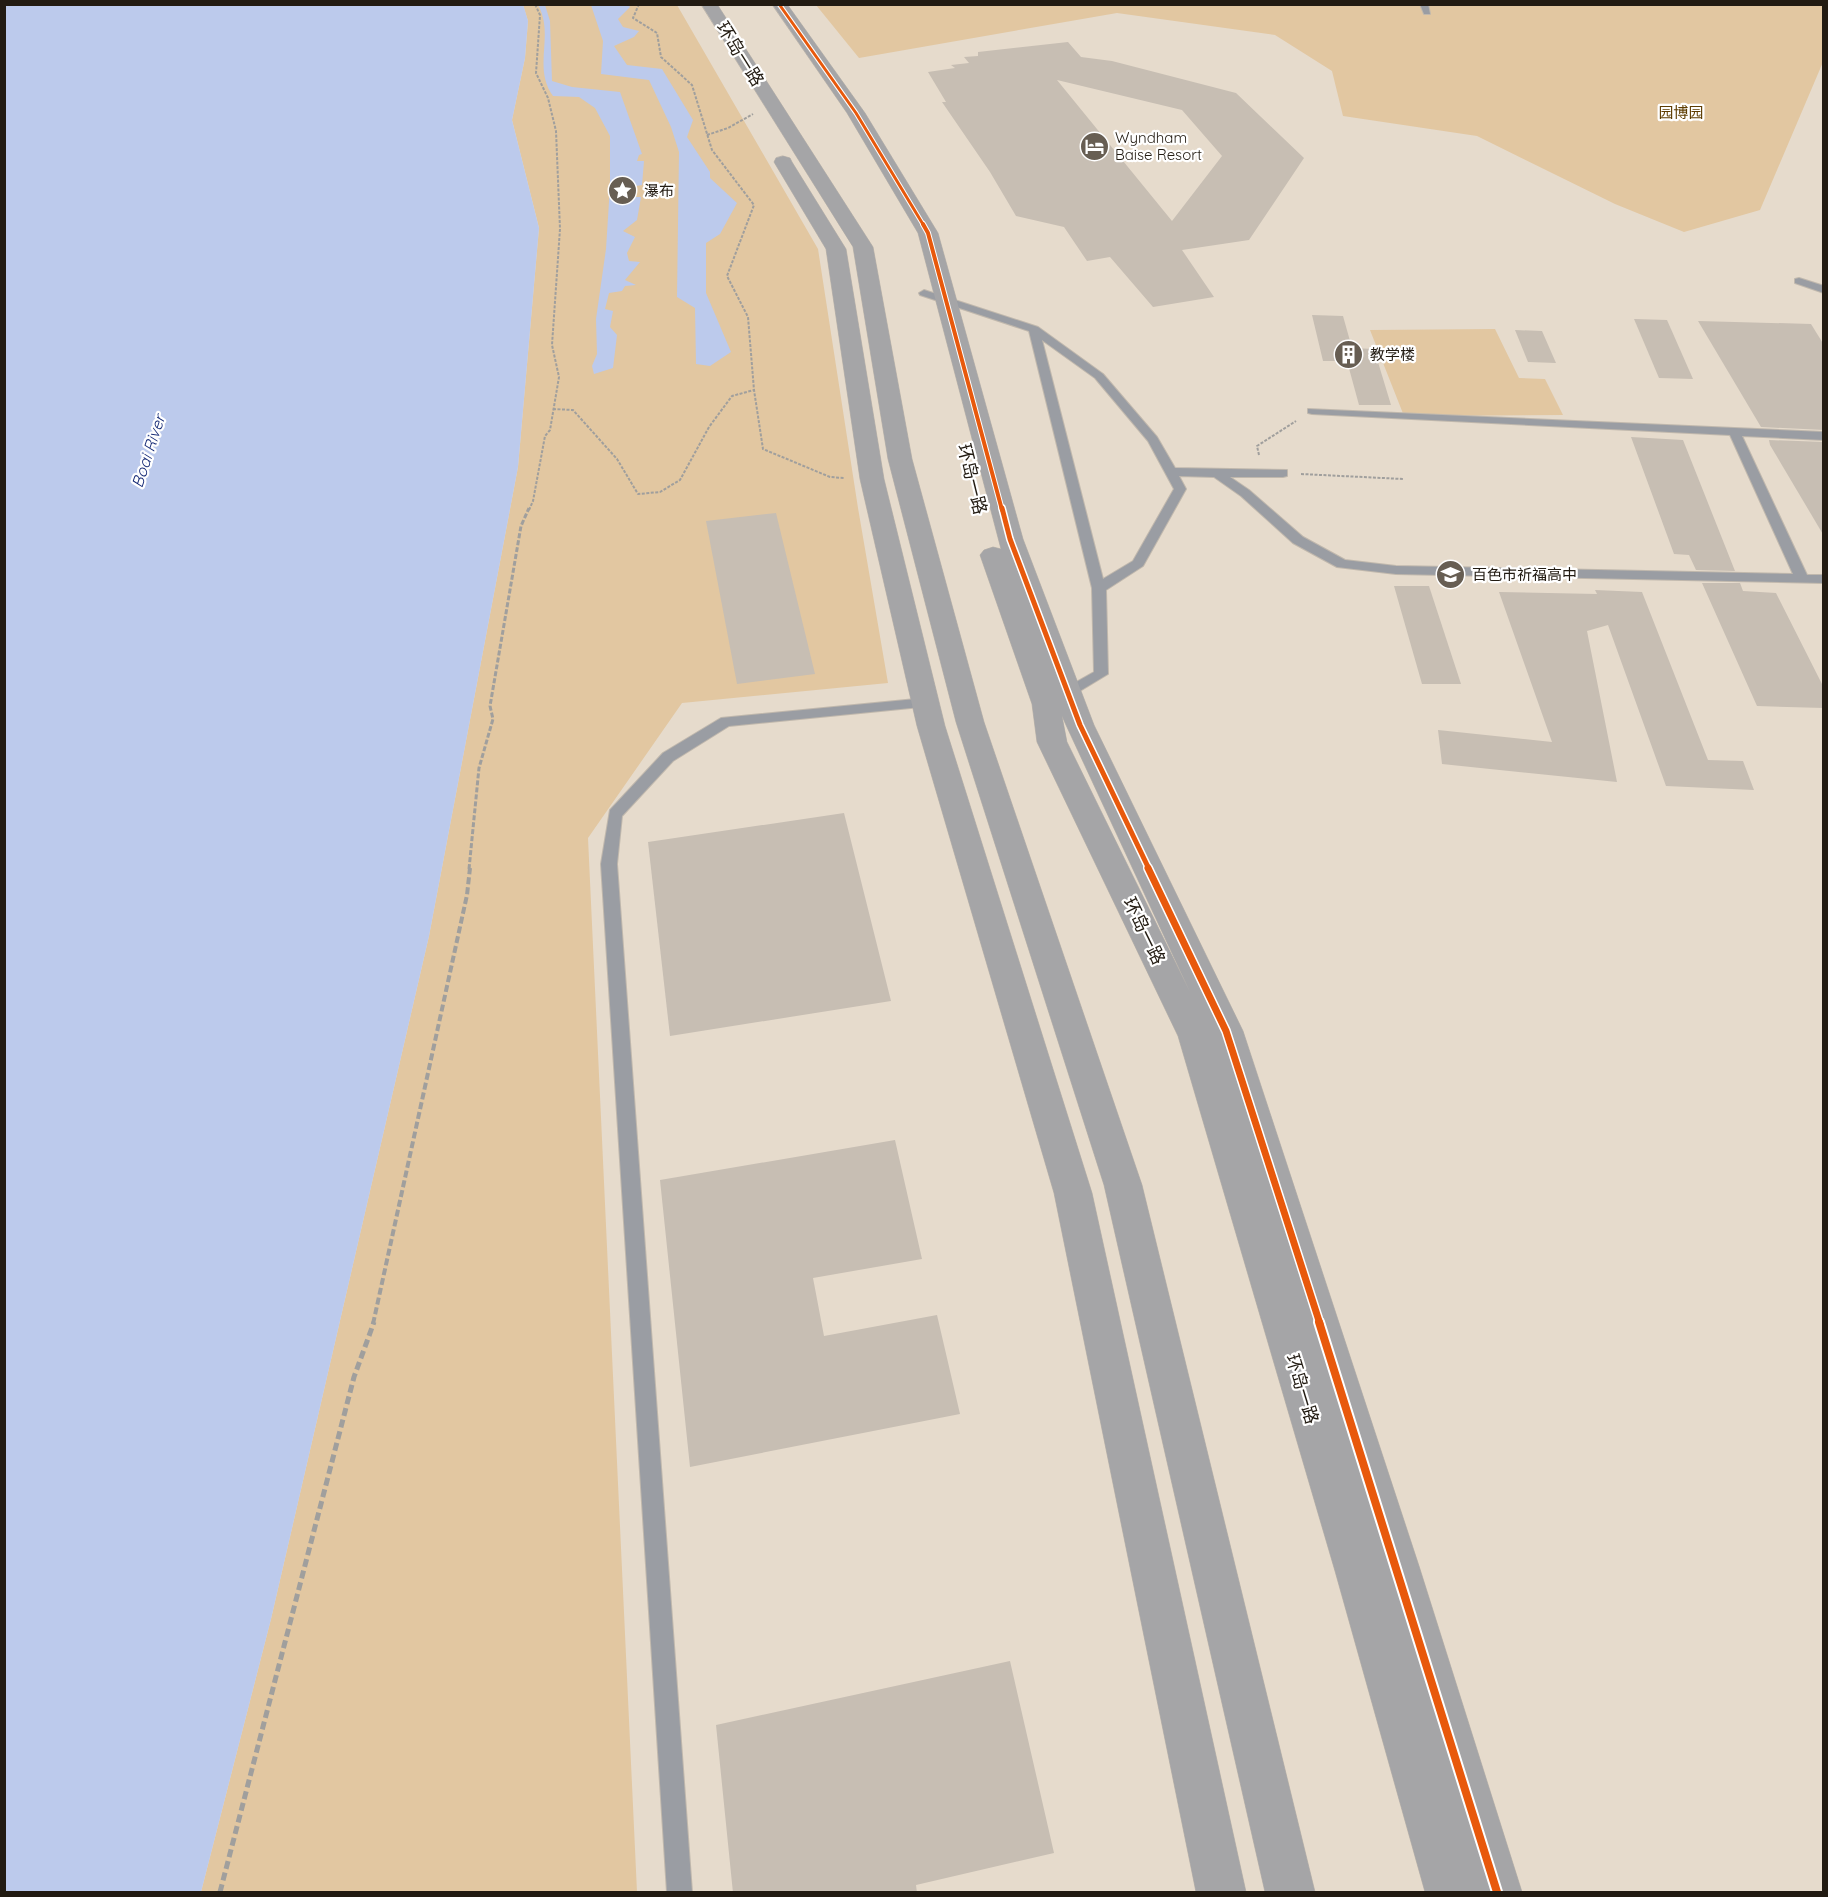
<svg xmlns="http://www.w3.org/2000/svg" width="1828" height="1897" viewBox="0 0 1828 1897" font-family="Quicksand,'Noto Sans SC',sans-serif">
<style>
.green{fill:#e2c7a1}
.water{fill:#bccaec}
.building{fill:#c7beb3;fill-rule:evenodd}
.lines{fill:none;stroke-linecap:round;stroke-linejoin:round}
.lane-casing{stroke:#c0b8ad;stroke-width:2}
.secondary-casing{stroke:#c0b8ad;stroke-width:1}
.path-far3{stroke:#a09f9d;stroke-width:2;stroke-dasharray:3 1.5;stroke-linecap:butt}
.path-far2{stroke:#a09f9d;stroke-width:3;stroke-dasharray:5 2;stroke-linecap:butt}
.path-far1{stroke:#a09f9d;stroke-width:4;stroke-dasharray:7 3;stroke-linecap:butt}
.path{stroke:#a09f9d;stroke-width:5;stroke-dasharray:8 4;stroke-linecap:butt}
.lane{fill:#9a9da3;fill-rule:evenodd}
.secondary{fill:#a5a5a7;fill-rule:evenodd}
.cycleway-far4-casing{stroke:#fff;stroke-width:5}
.cycleway-far3-casing{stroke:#fff;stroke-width:6}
.cycleway-far2-casing{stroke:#fff;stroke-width:8}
.cycleway-far1-casing{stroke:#fff;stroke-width:10}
.cycleway-casing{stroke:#fff;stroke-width:12}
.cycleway-far4{stroke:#e8590c;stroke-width:3}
.cycleway-far3{stroke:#e8590c;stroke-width:4}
.cycleway-far2{stroke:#e8590c;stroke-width:5}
.cycleway-far1{stroke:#e8590c;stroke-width:7}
.cycleway{stroke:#e8590c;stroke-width:8}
.labels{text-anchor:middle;stroke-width:4.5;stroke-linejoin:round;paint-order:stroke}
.far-park-label{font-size:15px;fill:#5d3c01;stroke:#fff}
.far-poi-label{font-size:15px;fill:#221b12;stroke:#fff;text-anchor:start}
.far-water-label{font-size:16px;font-style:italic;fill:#122774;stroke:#fff}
.street-label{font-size:18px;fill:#221b12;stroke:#fff}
</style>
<rect width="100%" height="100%" fill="#e6dbcc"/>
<g class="green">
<path d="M523 5H677L818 249 858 508 888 683 682 703 588 838 637 1892H201L271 1619 429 936 518 467 539 228 512 120 525 58 528 21Z"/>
<path d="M816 5H1823V62L1760 210 1684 232 1615 204 1477 136 1343 116 1332 71 1275 35 1117 13 859 58Z"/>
<path d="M1495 329 1519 378 1545 379 1563 415 1404 416 1370 330Z"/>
</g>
<g class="water">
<path d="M5 4H523L528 21 525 58 512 120 539 228 518 467 429 936 271 1619 201 1892H5Z"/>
<path d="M538 5H545L550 21 552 81 572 87 620 92 642 154 639 155 637 161H644L642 185 636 186V197H641L637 220 623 231 635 237 627 253 629 261 640 262 625 280 636 285 625 286 622 291 609 293 605 309 613 311 610 327 617 335 613 368 594 374 592 366 597 354 596 319 606 249 610 186V136L595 108 579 97 553 96C532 67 555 35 538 5Z"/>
<path d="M591 5H628L630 7 618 19 623 27 639 31 634 37 614 46 627 65 662 69 693 120 687 137 710 172V178L737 203 720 234 706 243V293L731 352 710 366 696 364 695 308 677 297 679 152 671 127 649 80 601 74 603 41Z"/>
</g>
<g class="building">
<path d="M1068 42 1081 57 1112 61 1236 93 1304 158 1249 240 1182 250 1214 297 1153 307 1110 257 1087 261 1064 227 1016 216 990 172 942 102H946L928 72 955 68 951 65 969 63 964 57 978 56V52ZM1057 80 1182 110 1222 156 1172 221Z"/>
<path d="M1312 315 1343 316 1352 348 1374 349 1391 405H1359L1347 361H1323Z"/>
<path d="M1634 319 1667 320 1693 379 1659 378Z"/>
<path d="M1698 321 1811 324 1824 345V430L1761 427Z"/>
<path d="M1515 330 1542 331 1556 363 1528 362Z"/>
<path d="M1631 437 1683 440 1735 571 1696 570 1689 555 1674 554Z"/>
<path d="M1769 440 1824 442V536L1770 445Z"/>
<path d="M776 513 815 674 737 684 706 521Z"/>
<path d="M1702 583H1740L1743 591 1776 593 1824 688V708L1757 706Z"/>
<path d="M1394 586H1429L1461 684H1422Z"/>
<path d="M1595 590 1642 592 1708 760 1743 761 1754 790 1666 786 1608 625 1587 631 1617 782 1442 764 1438 730 1552 742 1499 592 1597 594Z"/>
<path d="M844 813 891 1001 670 1036 648 842Z"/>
<path d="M895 1140 922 1259 813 1278 824 1336 937 1315 960 1414 690 1467 660 1180Z"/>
<path d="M1010 1661 1054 1853 916 1885 917 1893H733L716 1725Z"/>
</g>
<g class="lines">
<defs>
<g id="lane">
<path d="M1420 4H1428L1430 14H1424Z"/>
<path d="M1799 278 1824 286V293L1795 283V279Z"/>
<path d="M924 290 1038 327 1103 374 1157 437 1175 468 1287 470V476L1283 477H1230L1249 490 1303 537 1345 560 1396 566 1793 574 1730 435 1312 414 1308 413V409L1824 432V440L1742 436 1807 575H1824V583L1396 574 1337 567 1293 543 1241 496 1214 477 1179 476 1186 489 1143 566 1106 590 1108 674 1065 700H1055L1053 697 1055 694 1094 672 1092 588 1029 331 920 295 919 293ZM1042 340 1095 378 1148 441 1174 489 1133 561 1103 579Z"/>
<path d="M926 698 933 703 931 706 729 726 673 761 622 816 617 864 692 1892H667L601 864 610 810 663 753 721 718Z"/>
</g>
<g id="secondary">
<path d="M701 4H717L873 247 912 459 984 722 1142 1185 1315 1892H1265L1104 1185 956 722 888 459 853 247Z"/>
<path d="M772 4H787L865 113 938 233 1023 539 1094 725 1243 1031 1419 1566 1522 1892H1425L1335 1571 1178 1036 1037 742 1032 704 980 555 984 550 993 547 1001 549 918 233 847 113ZM1062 716 1066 725 1190 992 1067 742Z"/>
<path d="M783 156 790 158 792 162 846 249 884 479 945 726 1092 1193 1246 1892H1196L1054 1193 917 726 860 479 826 249 774 162 776 158Z"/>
</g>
</defs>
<use href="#lane" class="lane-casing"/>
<use href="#secondary" class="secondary-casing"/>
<g class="path-far3">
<path d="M639 4 633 18 657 33 661 57 692 85 712 150 754 205 727 276 748 317 754 390 763 449 830 477 844 478"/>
<path d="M707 135 728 128 753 114"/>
<path d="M553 409 573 410 617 459 638 494 660 492 680 480 709 427 732 396 754 390"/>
<path d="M1259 455 1257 446 1296 421"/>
<path d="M1301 474 1403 479"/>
<path d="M529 510 533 501 545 436 550 430 559 377 552 345 560 229 556 131 548 98 536 73 540 15 535 4"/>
</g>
<path class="path-far2" d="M469 869 479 768 493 719 490 706 521 526 529 508"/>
<path class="path-far1" d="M373 1324 467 895 470 868"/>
<path class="path" d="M220 1892 354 1377 374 1322"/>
<use href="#lane" class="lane"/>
<use href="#secondary" class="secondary"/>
<defs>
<path id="cycleway-far4" d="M779 4 856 113 924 226"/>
<path id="cycleway-far3" d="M923 224 928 233 1002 510"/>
<path id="cycleway-far2" d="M1002 508 1010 539 1080 725 1149 869"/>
<path id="cycleway-far1" d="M1148 868 1226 1031 1320 1324"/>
<path id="cycleway" d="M1319 1322 1497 1892"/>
</defs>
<use href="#cycleway-far4" class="cycleway-far4-casing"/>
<use href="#cycleway-far3" class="cycleway-far3-casing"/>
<use href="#cycleway-far2" class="cycleway-far2-casing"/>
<use href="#cycleway-far1" class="cycleway-far1-casing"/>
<use href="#cycleway" class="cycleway-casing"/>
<use href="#cycleway-far4" class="cycleway-far4"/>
<use href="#cycleway-far3" class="cycleway-far3"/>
<use href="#cycleway-far2" class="cycleway-far2"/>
<use href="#cycleway-far1" class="cycleway-far1"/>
<use href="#cycleway" class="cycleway"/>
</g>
<defs>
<symbol id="hotel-disc" viewBox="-11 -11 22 22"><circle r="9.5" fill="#675e53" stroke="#fff"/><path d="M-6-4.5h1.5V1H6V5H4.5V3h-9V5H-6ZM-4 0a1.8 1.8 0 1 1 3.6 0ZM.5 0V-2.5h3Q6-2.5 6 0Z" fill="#fff"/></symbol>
<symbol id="sight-disc" viewBox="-11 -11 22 22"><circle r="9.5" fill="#675e53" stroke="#fff"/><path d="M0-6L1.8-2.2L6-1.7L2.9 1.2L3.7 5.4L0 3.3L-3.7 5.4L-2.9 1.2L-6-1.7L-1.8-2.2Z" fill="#fff"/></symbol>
<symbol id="building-disc" viewBox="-11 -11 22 22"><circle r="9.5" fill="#675e53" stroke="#fff"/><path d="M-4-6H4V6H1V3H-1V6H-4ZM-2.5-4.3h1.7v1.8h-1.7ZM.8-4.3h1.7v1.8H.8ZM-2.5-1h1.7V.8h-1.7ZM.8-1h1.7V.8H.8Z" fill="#fff"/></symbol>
<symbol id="school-disc" viewBox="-11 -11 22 22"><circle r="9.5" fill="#675e53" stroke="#fff"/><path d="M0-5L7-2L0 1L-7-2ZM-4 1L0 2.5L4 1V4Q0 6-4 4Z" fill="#fff"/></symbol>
</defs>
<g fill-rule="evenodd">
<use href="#hotel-disc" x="1078" y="130" width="33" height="33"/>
<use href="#sight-disc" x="606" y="174" width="33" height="33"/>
<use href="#building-disc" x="1332" y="338" width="33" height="33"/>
<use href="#school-disc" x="1434" y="558" width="33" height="33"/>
</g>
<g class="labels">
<g class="far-park-label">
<text x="1681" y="118">园博园</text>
</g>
<g class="far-poi-label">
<text x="1115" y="143">Wyndham<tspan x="1115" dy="17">Baise Resort</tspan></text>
<text x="644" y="196">瀑布</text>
<text x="1370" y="360">教学楼</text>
<text x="1472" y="580">百色市祈福高中</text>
</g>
<g class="far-water-label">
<text transform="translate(148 451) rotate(-72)" y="6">Boai River</text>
</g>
<g class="street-label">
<text transform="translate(740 54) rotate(58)" y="6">环岛一路</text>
<text transform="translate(972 479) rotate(76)" y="6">环岛一路</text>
<text transform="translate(1144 931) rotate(64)" y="6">环岛一路</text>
<text transform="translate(1302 1389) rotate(73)" y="6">环岛一路</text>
</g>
</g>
<rect width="1828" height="1897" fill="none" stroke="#221b12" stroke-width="12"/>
</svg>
